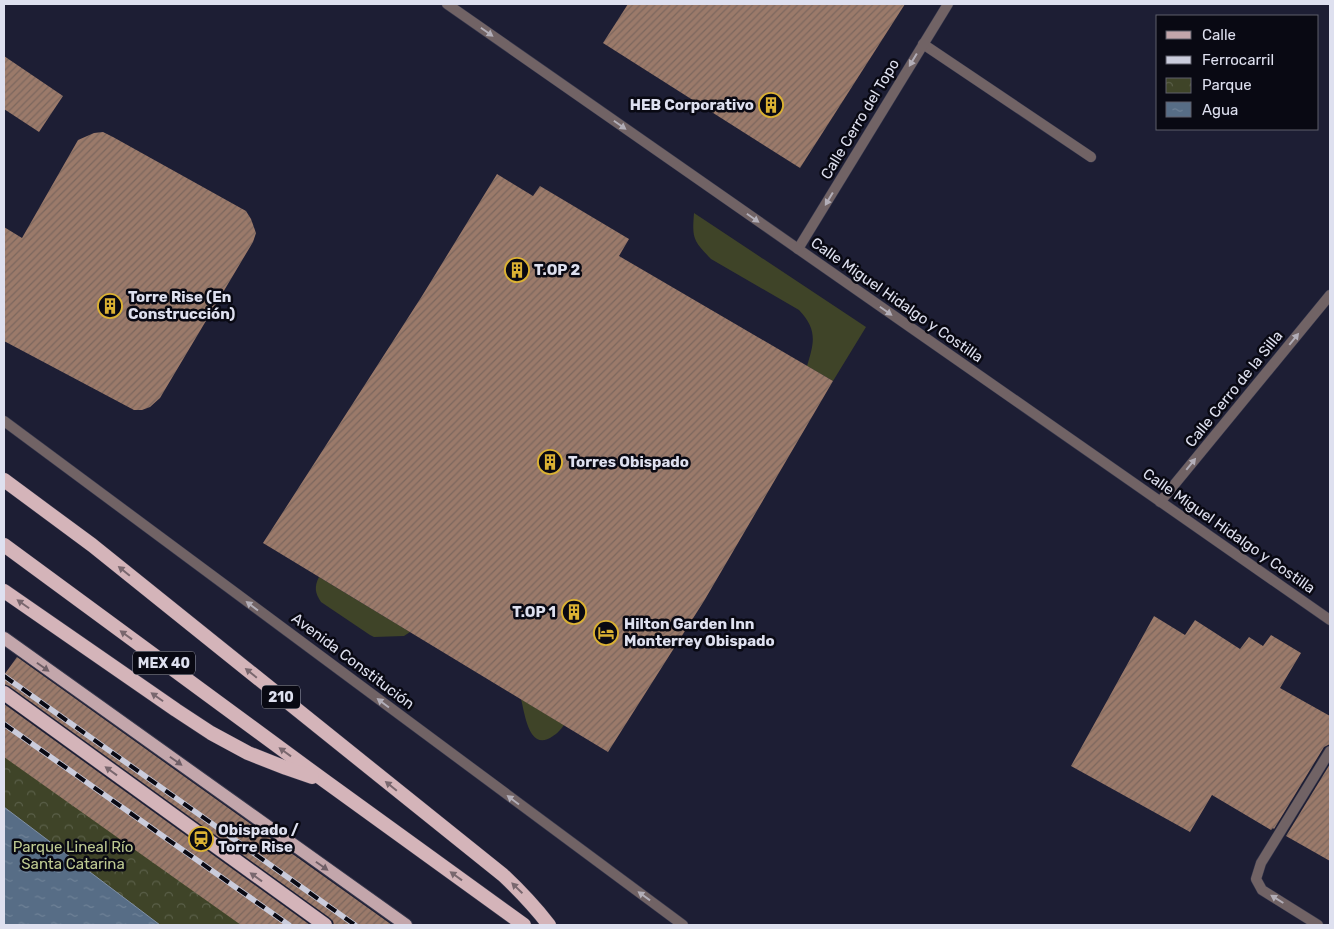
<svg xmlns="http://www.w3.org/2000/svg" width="1334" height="929" viewBox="0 0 1334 929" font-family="Rubik,sans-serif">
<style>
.grass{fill:#3f4428}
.park{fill:url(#park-crowns)}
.water{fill:url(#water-ripples);stroke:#8090a6}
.building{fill:url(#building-hatch)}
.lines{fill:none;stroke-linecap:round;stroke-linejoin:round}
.service-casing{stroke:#38394e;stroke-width:11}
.minor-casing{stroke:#38394e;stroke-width:11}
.tertiary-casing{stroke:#38394e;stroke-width:11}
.primary-casing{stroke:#38394e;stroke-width:14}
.trunk-casing{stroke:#38394e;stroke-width:15}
.service{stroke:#716365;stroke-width:10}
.minor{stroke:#716365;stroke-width:10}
.tertiary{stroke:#716365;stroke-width:10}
.primary{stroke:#c3a6ab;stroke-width:12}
.trunk{stroke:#d4b4b9;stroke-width:14}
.rail-casing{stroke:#caccdc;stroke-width:5.5}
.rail{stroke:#090913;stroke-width:4;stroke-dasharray:11;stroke-linecap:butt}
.oneway{fill:#b2aeb8}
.oneway2{fill:#79676e}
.oneway3{fill:#6f5f67}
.labels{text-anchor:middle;stroke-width:5;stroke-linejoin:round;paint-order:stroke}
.shield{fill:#090913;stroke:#9ea0ad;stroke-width:1}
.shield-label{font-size:14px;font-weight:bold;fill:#dee0ef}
.poi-label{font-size:15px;font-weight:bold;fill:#dee0ef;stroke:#090913;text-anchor:start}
.street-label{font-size:15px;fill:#dee0ef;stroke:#090913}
.park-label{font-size:15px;fill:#beca91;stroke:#090913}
</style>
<defs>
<pattern id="park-crowns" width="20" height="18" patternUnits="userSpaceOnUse" patternTransform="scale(1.25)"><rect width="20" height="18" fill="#3f4428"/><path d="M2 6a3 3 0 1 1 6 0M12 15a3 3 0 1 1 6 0" fill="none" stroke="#5a5f48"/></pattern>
<pattern id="water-ripples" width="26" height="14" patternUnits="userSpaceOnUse" patternTransform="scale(1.25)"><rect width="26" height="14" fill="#576d86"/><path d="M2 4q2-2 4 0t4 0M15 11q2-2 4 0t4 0" fill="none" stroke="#6f8297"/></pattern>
<pattern id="building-hatch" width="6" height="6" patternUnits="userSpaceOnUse" patternTransform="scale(1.25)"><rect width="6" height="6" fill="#9b7a6a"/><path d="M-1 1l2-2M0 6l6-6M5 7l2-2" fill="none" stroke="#7c675e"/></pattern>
</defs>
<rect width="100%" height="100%" fill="#1d1e34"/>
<g class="grass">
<path d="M694 213 866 327 833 381 807 366C814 343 818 330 799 310L711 259C693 240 692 239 694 213Z"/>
<path d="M319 577 410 632 404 636 374 637 370 635 321 602C315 593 314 587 319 577Z"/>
<path d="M521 699 564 725C561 729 557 734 553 736 529 753 525 714 521 699Z"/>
</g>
<path class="park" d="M4 719 246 896 289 925H4Z"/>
<path class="water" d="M4 807 160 925H4Z"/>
<g class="building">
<path d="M628 4H905L800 168 603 43Z"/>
<path d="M4 56 63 96 39 132 4 109Z"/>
<path d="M103 132 113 137 246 211 251 219 256 233 253 242 160 398 150 407 142 410H134L4 341V227L22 238 78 140 94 133Z"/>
<path d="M497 174 533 196 540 186 629 239 619 256 833 381 704 601 608 752 263 543 422 296Z"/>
<path d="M1154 616 1185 635 1195 620 1240 649 1249 637 1263 646 1271 635 1301 653 1280 688 1330 716V744L1324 747 1274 829 1273 828 1271 830 1212 795 1190 832 1071 766Z"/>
<path d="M17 657 392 925H334L333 921 330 918 9 686 4 684V675Z"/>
<path d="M4 704 310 925H241L4 757Z"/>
<path d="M1330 764V861L1286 836Z"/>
</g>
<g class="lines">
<defs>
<g id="service">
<path d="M923 44 1091 157"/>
<path d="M1318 925 1262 890 1256 879 1261 863 1330 751"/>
</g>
<g id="minor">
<path d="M798 249 948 4"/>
<path d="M1160 502 1330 295"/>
</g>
<g id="tertiary">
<path d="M447 4 1330 620"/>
<path d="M4 421 683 925"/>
</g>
<path id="primary" d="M4 638 406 925"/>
<g id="trunk">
<path d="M4 480 92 545 503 875C520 891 535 907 549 925"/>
<path d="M4 545 325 781 524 925"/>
<path d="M4 591 176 710 211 733 248 753 286 768 312 777"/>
<path d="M4 693 325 925"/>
</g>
</defs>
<use href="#service" class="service-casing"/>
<use href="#minor" class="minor-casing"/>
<use href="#tertiary" class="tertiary-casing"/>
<use href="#primary" class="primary-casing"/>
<use href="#trunk" class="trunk-casing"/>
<use href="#service" class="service"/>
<use href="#minor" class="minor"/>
<use href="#tertiary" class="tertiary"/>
<use href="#primary" class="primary"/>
<use href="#trunk" class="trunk"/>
<defs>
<g id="rail">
<path d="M4 676 355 925"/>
<path d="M4 724 289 925"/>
</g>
</defs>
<use href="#rail" class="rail-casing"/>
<use href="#rail" class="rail"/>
</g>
<defs><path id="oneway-solid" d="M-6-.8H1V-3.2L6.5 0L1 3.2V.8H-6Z" transform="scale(1.25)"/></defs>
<g class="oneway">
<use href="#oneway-solid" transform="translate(487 32) rotate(35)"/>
<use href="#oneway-solid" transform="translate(913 60) rotate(121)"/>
<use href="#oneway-solid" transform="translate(620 125) rotate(35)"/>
<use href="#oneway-solid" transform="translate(829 199) rotate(121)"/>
<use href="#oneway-solid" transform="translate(753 218) rotate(35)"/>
<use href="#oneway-solid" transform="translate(886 311) rotate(35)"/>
<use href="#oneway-solid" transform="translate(1294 339) rotate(-51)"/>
<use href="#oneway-solid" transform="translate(1191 464) rotate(-51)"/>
<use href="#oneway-solid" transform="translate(252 606) rotate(-143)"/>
<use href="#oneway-solid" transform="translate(383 703) rotate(-143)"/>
<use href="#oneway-solid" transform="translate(513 800) rotate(-143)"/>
<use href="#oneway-solid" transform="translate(644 896) rotate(-144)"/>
<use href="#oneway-solid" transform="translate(1277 899) rotate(-148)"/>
</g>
<g class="oneway2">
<use href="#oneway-solid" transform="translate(124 571) rotate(-141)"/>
<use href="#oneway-solid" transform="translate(23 604) rotate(-145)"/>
<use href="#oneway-solid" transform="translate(126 635) rotate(-144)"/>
<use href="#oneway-solid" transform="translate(251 673) rotate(-141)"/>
<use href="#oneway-solid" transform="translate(157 697) rotate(-145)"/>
<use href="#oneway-solid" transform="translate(285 752) rotate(-144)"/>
<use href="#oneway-solid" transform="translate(111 771) rotate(-144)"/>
<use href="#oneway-solid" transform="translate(391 786) rotate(-141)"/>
<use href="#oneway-solid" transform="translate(456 876) rotate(-144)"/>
<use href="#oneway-solid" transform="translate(256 877) rotate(-144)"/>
<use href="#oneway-solid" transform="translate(517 888) rotate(-136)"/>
</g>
<g class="oneway3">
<use href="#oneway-solid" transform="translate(43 667) rotate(35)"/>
<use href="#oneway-solid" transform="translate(176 761) rotate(35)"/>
<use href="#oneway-solid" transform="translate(322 866) rotate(35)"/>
</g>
<defs>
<symbol id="building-ring" viewBox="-11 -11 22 22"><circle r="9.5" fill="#090913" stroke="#dbb233" stroke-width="1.5"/><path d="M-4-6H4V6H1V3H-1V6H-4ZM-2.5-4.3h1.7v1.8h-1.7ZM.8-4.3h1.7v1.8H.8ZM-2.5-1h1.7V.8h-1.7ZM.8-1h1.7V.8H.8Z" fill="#dbb233"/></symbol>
<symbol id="hotel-ring" viewBox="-11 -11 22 22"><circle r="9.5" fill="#090913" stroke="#dbb233" stroke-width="1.5"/><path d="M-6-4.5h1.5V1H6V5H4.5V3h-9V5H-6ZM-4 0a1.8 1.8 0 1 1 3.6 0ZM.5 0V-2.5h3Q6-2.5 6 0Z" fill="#dbb233"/></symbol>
<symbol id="station-ring" viewBox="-11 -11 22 22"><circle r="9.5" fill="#090913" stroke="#dbb233" stroke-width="1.5"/><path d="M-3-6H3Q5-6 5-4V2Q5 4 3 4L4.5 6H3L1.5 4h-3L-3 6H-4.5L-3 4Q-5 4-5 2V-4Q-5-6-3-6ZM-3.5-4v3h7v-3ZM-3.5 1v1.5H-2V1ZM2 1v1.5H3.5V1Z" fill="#dbb233"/></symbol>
</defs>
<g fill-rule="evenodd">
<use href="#building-ring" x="757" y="91" width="28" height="28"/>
<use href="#building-ring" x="503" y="256" width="28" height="28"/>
<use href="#building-ring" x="96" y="292" width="28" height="28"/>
<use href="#building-ring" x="536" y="448" width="28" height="28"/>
<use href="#building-ring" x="560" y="598" width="28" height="28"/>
<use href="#hotel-ring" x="592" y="619" width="28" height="28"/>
<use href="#station-ring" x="187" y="825" width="28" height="28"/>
</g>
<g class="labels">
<g class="shield">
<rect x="133" y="651.5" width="62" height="23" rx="4"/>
<rect x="262" y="685.5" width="38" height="23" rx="4"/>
</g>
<g class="shield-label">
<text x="164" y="668">MEX 40</text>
<text x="281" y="702">210</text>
</g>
<g class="poi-label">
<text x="754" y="110" text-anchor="end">HEB Corporativo</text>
<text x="534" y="275">T.OP 2</text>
<text x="128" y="302">Torre Rise (En<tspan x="128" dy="17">Construcción)</tspan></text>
<text x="568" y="467">Torres Obispado</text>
<text x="556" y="617" text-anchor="end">T.OP 1</text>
<text x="624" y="629">Hilton Garden Inn<tspan x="624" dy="17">Monterrey Obispado</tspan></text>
<text x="218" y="835">Obispado /<tspan x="218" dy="17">Torre Rise</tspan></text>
</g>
<g class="street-label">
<text transform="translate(860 119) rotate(-59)" y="5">Calle Cerro del Topo</text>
<text transform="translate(897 300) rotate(35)" y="5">Calle Miguel Hidalgo y Costilla</text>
<text transform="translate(1234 389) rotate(-51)" y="5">Calle Cerro de la Silla</text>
<text transform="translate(1229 531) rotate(35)" y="5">Calle Miguel Hidalgo y Costilla</text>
<text transform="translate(353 661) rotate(37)" y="5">Avenida Constitución</text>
</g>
<g class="park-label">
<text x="73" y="852">Parque Lineal Río<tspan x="73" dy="17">Santa Catarina</tspan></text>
</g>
</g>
<rect width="1334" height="929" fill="none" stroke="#dee0ef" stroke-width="10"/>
<rect x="1156" y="15" width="162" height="115" fill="#090913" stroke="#5e5f6b"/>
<rect x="1166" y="31" width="25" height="8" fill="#c3a6ab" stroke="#5e5f6b"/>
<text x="1202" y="40" font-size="15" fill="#dee0ef">Calle</text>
<rect x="1166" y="56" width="25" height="8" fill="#caccdc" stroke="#5e5f6b"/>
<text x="1202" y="65" font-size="15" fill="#dee0ef">Ferrocarril</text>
<rect x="1166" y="78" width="25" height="15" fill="url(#park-crowns)" stroke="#5e5f6b"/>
<text x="1202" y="90" font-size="15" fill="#dee0ef">Parque</text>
<rect x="1166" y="102" width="25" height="15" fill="url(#water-ripples)" stroke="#5e5f6b"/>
<text x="1202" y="115" font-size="15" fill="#dee0ef">Agua</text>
</svg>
